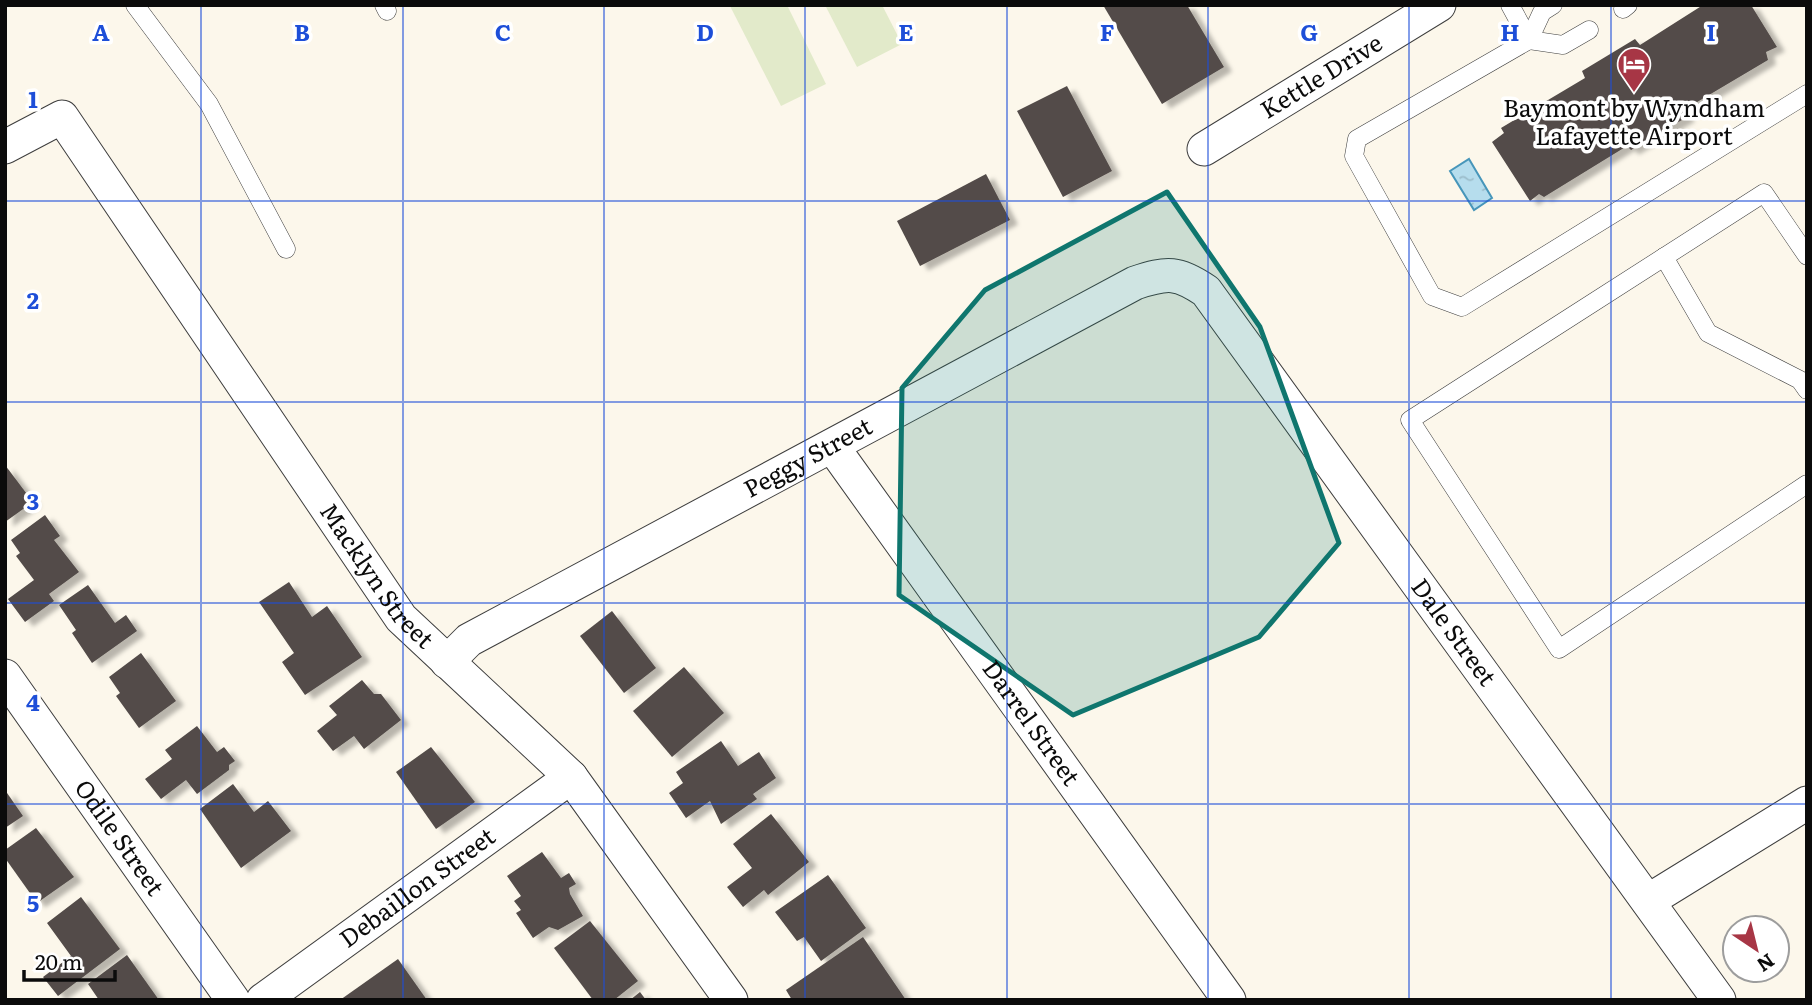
<svg xmlns="http://www.w3.org/2000/svg" width="1812" height="1005" viewBox="0 0 1812 1005" font-family="Literata,serif">
<style>
.pitch{fill:#e2eaca}
.water{fill:url(#water-ripples);stroke:#4796ba;stroke-width:2}
.building{fill:#524b48;filter:url(#shadow)}
.lines{fill:none;stroke-linecap:round;stroke-linejoin:round}
.lane-casing{stroke:#3e3e3e;stroke-width:19}
.street-casing{stroke:#3e3e3e;stroke-width:35}
.lane{stroke:#fff;stroke-width:18}
.street{stroke:#fff;stroke-width:33}
.marked{fill:#0f766e;fill-opacity:0.2;stroke:#0f766e;stroke-width:5;stroke-linejoin:round}
.grid{fill:none;stroke:#1d4ed8;stroke-width:2;stroke-opacity:0.55}
.labels{text-anchor:middle;stroke-width:7;stroke-linejoin:round;paint-order:stroke}
.street-label{font-size:24px;fill:#0b0b0b;stroke:#fff}
.poi-label{font-size:24px;fill:#0b0b0b;stroke:#fff}
.grid-label{font-size:23px;text-anchor:middle;font-weight:bold;fill:#1d4ed8;stroke:#fff;stroke-width:7;stroke-linejoin:round;paint-order:stroke}
</style>
<defs>
<pattern id="water-ripples" width="26" height="14" patternUnits="userSpaceOnUse" patternTransform="scale(1.75)"><rect width="26" height="14" fill="#b6dded"/><path d="M2 4q2-2 4 0t4 0M15 11q2-2 4 0t4 0" fill="none" stroke="#9bbcca"/></pattern>
<filter id="shadow"><feDropShadow dx="8" dy="4.5" stdDeviation="2" flood-color="#0004"/></filter>
</defs>
<rect width="100%" height="100%" fill="#fcf7eb"/>
<g class="pitch">
<path d="M787 5 826 84 781 106 730 6Z"/>
<path d="M825 5H882L902 44 857 67Z"/>
</g>
<path class="water" d="M1469 159 1492 198 1474 210 1450 171Z"/>
<g class="building">
<path d="M1103 5H1187L1224 67 1162 104Z"/>
<path d="M1703 5H1751L1777 47 1766 52 1768 60 1682 111 1687 117 1631 150 1627 146 1544 197 1539 194 1530 201 1492 142 1504 133 1501 128 1585 78 1582 71 1635 39 1640 45Z"/>
<path d="M1067 86 1112 171 1063 197 1017 111Z"/>
<path d="M986 174 1010 220 920 266 897 221Z"/>
<path d="M5 465 33 502 5 522Z"/>
<path d="M45 515 60 536 54 540 79 572 49 594 54 601 25 622 8 599 34 580 16 556 20 553 11 540Z"/>
<path d="M289 582 312 617 327 606 362 657 305 695 282 662 294 653 259 602Z"/>
<path d="M88 585 115 623 126 615 137 631 92 663 72 633 76 630 59 605Z"/>
<path d="M612 611 656 668 624 693 580 636Z"/>
<path d="M141 653 176 701 139 728 116 696 120 693 109 677Z"/>
<path d="M684 667 724 713 672 757 633 711Z"/>
<path d="M362 680 374 694H381L401 720 364 749 354 736 333 751 317 731 337 715 329 706Z"/>
<path d="M197 726 217 752 224 747 235 761 229 765V770L197 794 186 780 161 799 145 779 172 759 165 750Z"/>
<path d="M721 741 738 766 759 752 776 778 753 794 757 799 721 824 710 801 686 818 669 793 683 783 676 772Z"/>
<path d="M431 747 475 802 436 829 396 772Z"/>
<path d="M233 784 254 812 268 801 291 831 241 868 200 809Z"/>
<path d="M5 790 23 816 5 828Z"/>
<path d="M771 814 809 862 768 895 764 890 743 907 727 887 752 868 733 844Z"/>
<path d="M36 828 74 877 37 903 5 858V850Z"/>
<path d="M542 852 561 878 569 873 576 884 569 888 570 894 583 916 558 930 549 927 533 938 516 913 521 910 514 901 521 896 507 876Z"/>
<path d="M828 875 866 928 821 961 804 937 797 941 775 912Z"/>
<path d="M81 897 120 949 58 996 43 977 71 956 47 923Z"/>
<path d="M590 921 638 981 614 1000H593L554 948Z"/>
<path d="M863 937 906 1000H792L786 990Z"/>
<path d="M127 955 159 1000H99L88 984Z"/>
<path d="M398 959 427 1000H340Z"/>
<path d="M640 992 646 1000H630Z"/>
</g>
<g class="lines">
<defs>
<g id="lane">
<path d="M135 5 209 104 286 249"/>
<path d="M384 5 387 11"/>
<path d="M1510 5 1529 40 1563 45 1589 30"/>
<path d="M1553 5 1542 12 1529 40 1357 139 1354 156 1432 296 1462 307 1807 94"/>
<path d="M1623 9 1628 5"/>
<path d="M1807 256 1764 193 1410 420 1559 649 1807 484"/>
<path d="M1664 257 1708 333 1800 380 1807 390"/>
</g>
<g id="street">
<path id="s1" d="M5 147 62 117 401 618 571 777 731 1000"/>
<path id="s2" d="M1204 149 1439 5"/>
<path id="s3" d="M832 446 1229 1000"/>
<path id="s4" d="M447 662 469 640 1135 283C1168 272 1178 272 1206 291L1719 1000"/>
<path id="s5" d="M5 676 233 1000"/>
<path d="M1648 901 1807 803"/>
<path id="s6" d="M263 1000 571 777"/>
</g>
</defs>
<use href="#lane" class="lane-casing"/>
<use href="#street" class="street-casing"/>
<use href="#lane" class="lane"/>
<use href="#street" class="street"/>
</g>
<path class="marked" d="M1167 192 1260 327 1339 543 1259 637 1073 715 899 595 902 388 985 290Z"/>
<path class="grid" d="M201 5V1000M403 5V1000M604 5V1000M805 5V1000M1007 5V1000M1208 5V1000M1409 5V1000M1611 5V1000M5 201H1807M5 402H1807M5 603H1807M5 804H1807"/>
<defs>
<symbol id="hotel-pin" viewBox="-11 -11 22 30"><path d="M0 17L-7.5 6A9.5 9.5 0 1 1 7.5 6Z" fill="#a73645" stroke="#fff"/><path d="M-6-4.5h1.5V1H6V5H4.5V3h-9V5H-6ZM-4 0a1.8 1.8 0 1 1 3.6 0ZM.5 0V-2.5h3Q6-2.5 6 0Z" fill="#fff"/></symbol>
</defs>
<g fill-rule="evenodd">
<use href="#hotel-pin" x="1615" y="45" width="38" height="52"/>
</g>
<g class="labels">
<g class="street-label">
<text dy="8" stroke="none"><textPath href="#s2" startOffset="138">Kettle Drive</textPath></text>
<text dy="8" stroke="none"><textPath href="#s4" startOffset="416">Peggy Street</textPath></text>
<text dy="8" stroke="none"><textPath href="#s1" startOffset="621">Macklyn Street</textPath></text>
<text dy="8" stroke="none"><textPath href="#s4" startOffset="1284">Dale Street</textPath></text>
<text dy="8" stroke="none"><textPath href="#s3" startOffset="341">Darrel Street</textPath></text>
<text dy="8" stroke="none"><textPath href="#s5" startOffset="198">Odile Street</textPath></text>
<text dy="8" stroke="none"><textPath href="#s6" startOffset="191">Debaillon Street</textPath></text>
</g>
<g class="poi-label">
<text x="1634" y="117">Baymont by Wyndham<tspan x="1634" dy="28">Lafayette Airport</tspan></text>
</g>
</g>
<g class="grid-label">
<text x="101" y="41">A</text>
<text x="302" y="41">B</text>
<text x="503" y="41">C</text>
<text x="705" y="41">D</text>
<text x="906" y="41">E</text>
<text x="1107" y="41">F</text>
<text x="1309" y="41">G</text>
<text x="1510" y="41">H</text>
<text x="1711" y="41">I</text>
<text x="33" y="108">1</text>
<text x="33" y="309">2</text>
<text x="33" y="510">3</text>
<text x="33" y="711">4</text>
<text x="33" y="912">5</text>
</g>
<rect width="1812" height="1005" fill="none" stroke="#0b0b0b" stroke-width="14"/>
<g transform="translate(1756 949) rotate(145)"><circle r="33" fill="#ffffff" stroke="#9d9d9d" stroke-width="2"/>
<path d="M0-5L12 26L0 18L-12 26Z" fill="#a73645"/>
<text y="-10" font-size="19" font-weight="bold" text-anchor="middle" fill="#0b0b0b">N</text>
</g>
<path d="M24 970v10h91v-10" fill="none" stroke="#0b0b0b" stroke-width="3.5"/>
<text x="35" y="970" font-size="21" fill="#0b0b0b" stroke="#ffffff" stroke-width="5" paint-order="stroke">20 m</text>
</svg>
